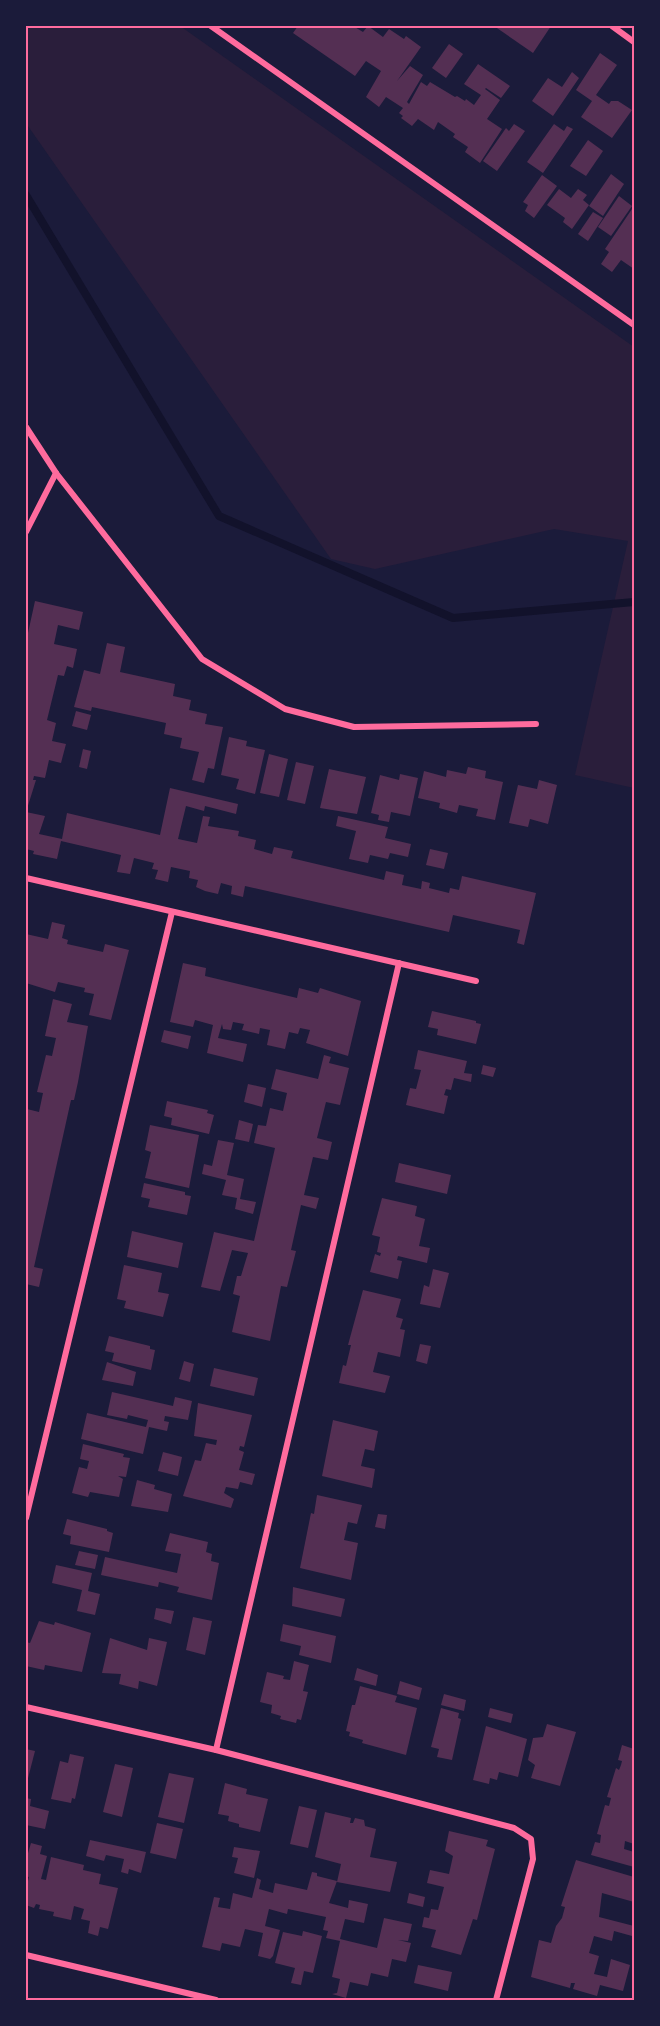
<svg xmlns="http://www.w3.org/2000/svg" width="660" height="2026" viewBox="0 0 660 2026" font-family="Merriweather,serif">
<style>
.green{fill:#2a1e3b}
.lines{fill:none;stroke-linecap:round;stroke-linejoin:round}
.stream{stroke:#12122b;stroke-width:8}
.building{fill:#542f53}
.minor{stroke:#ff6b9d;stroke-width:6}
.neatline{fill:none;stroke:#ff6b9d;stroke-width:2}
</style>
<rect width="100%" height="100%" fill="#1b1b3a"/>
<path class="green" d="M26 26H180L634 347V788L575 775 628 541 554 529 375 569 331 559 28 126 26 127Z"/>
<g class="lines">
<path class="stream" d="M26 195 219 516 453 618 634 602"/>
</g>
<g class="building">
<path d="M298 26H353L363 32 368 26 383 37 389 29 404 39 406 36 421 47 397 81 410 66 423 75 407 102 409 104 421 82 427 86 430 82 455 97 457 96 465 101 466 99 474 105 481 95 464 84 478 64 510 86 501 98 486 88 485 89 500 100 487 119 502 129 480 163 465 152 468 147 453 137 455 134 438 122 434 130 418 119 412 126 401 118 403 116 399 113 403 108 386 97 379 107 366 97 381 71 366 61 355 76 293 33Z"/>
<path d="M494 26H551L533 53Z"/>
<path d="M449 44 463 54 446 78 432 68Z"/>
<path d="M600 53 617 65 596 95 609 104 611 101H618L632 110 612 138 581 117 592 101 576 90Z"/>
<path d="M572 72 579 78 553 116 532 101 548 78 562 87Z"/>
<path d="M514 124 525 131 497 171 483 161 506 128 509 131Z"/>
<path d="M554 124 564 131 567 126 573 129 543 173 527 162Z"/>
<path d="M588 140 603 151 586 176 570 166Z"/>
<path d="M611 174 624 184 603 216 589 206Z"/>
<path d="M542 175 557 186 534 218 525 211 528 205 523 202Z"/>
<path d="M559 189 571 198 578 189 587 195 583 200 589 205 572 229 563 222 565 218 547 205Z"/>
<path d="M619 196 632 206 611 236 598 227Z"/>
<path d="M634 206V269L621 260 612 272 601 264 609 252 605 249Z"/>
<path d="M593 212 603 218 588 241 578 234Z"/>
<path d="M35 601 83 612 79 630 58 625 54 644 77 649 73 668 67 666 64 676 58 675 47 720 56 723 52 741 66 744 61 763 49 760 45 778 34 776 33 780H36L26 812 45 816 39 834 62 839 67 813 160 835 170 788 238 804 236 814 205 806 204 811 186 806 178 839 197 843 203 816 210 817 208 826 239 831 238 836 256 840 254 849 272 854 274 847 293 851 291 858 384 880 386 871 404 875 402 885 421 889 422 881 430 883 429 888 449 893 450 888 459 890 462 876 536 893 524 945 517 943 520 930 453 915 449 932 245 886 243 897 231 894 232 886 221 883 218 894 205 891 196 887 198 880 189 878 190 871 171 867 168 882 155 879 158 870 152 869 154 863 134 858 130 874 117 872 121 855 61 841 57 859 33 854 34 851 26 849V642Z"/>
<path d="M107 643 125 647 120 672 175 684 173 696 191 700 189 710 207 714 205 724 223 727 214 769 208 768 204 783 192 780 199 752 180 748 182 738 164 734 166 723 92 707 91 711 74 707 84 670 100 674Z"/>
<path d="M76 711 91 715 87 730 72 726Z"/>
<path d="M229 737 247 741 246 746 265 750 255 794 236 789 239 779 221 775Z"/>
<path d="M83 749 91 751 87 769 79 767Z"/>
<path d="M269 754 288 759 279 797 260 793Z"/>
<path d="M296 762 314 766 305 804 287 800Z"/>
<path d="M468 767 486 771 485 778 503 782 495 820 476 816 478 809 459 805 457 813 439 808 440 803 418 798 424 771 446 777 447 770 466 774Z"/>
<path d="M329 769 366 777 357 814 320 808Z"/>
<path d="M400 774 418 778 410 816 391 812 389 822 378 820 379 815 371 813 380 775 399 780Z"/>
<path d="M539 780 557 785 548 824 530 819 528 827 509 823 518 785 537 789Z"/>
<path d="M338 816 388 827 385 838 411 844 408 857 390 853 388 859 370 855 368 863 349 859 356 831 336 826Z"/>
<path d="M430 849 448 853 444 869 426 865Z"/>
<path d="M52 922 65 925 62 938 68 940 67 944 103 952 105 944 129 950 111 1020 89 1015 94 994 84 992 85 988 58 982 55 992 26 983V934L48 939Z"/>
<path d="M183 963 206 968 205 976 297 998 299 988 318 993 320 988 361 1001 348 1056 306 1043 310 1030 300 1028 298 1034 289 1032 285 1049 267 1045 270 1030 260 1028 259 1034 242 1030 244 1024 233 1022 231 1030 223 1029 222 1024 218 1038 247 1044 243 1062 207 1053 213 1025 195 1020 193 1027 170 1022Z"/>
<path d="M53 999 72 1004 67 1022 88 1026 78 1082 74 1100H71L34 1267 43 1269 39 1287 26 1284V1118L27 1109 39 1112 43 1093 37 1092 46 1055 52 1056 56 1038 45 1036Z"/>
<path d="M432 1011 476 1021V1023L481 1024 476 1044 437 1035 438 1029 428 1027Z"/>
<path d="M164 1030 191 1036 188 1049 161 1042Z"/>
<path d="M418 1050 467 1061 464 1073 472 1074 471 1082 454 1078 451 1090 446 1089 444 1095 448 1096 444 1114 406 1105 410 1088 416 1089 421 1070 414 1069Z"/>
<path d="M324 1055 331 1057 329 1063 349 1068 340 1105 326 1102 317 1138 332 1142 328 1160 313 1157 304 1195 319 1198 316 1209 301 1205 291 1250 296 1251 287 1287 281 1286 270 1341 232 1332 240 1296 233 1294 237 1276H241L248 1253 232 1250 220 1291 201 1287 214 1232 254 1241 275 1148 254 1143 258 1125 266 1126 270 1108 283 1111 287 1093 271 1089 276 1069 318 1079Z"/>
<path d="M483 1065 496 1068 493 1077 481 1074Z"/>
<path d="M248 1084 266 1088 262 1107 244 1102Z"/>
<path d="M167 1101 208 1110 207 1113 214 1115 209 1134 171 1125 172 1118 164 1116Z"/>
<path d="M239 1120 253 1124 249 1142 235 1139Z"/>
<path d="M150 1125 199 1135 189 1188 145 1178 151 1152 145 1150Z"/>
<path d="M218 1140 234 1143 227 1175 244 1179 240 1199 256 1202 253 1214 235 1209 237 1198 222 1195 226 1180 202 1174 204 1164 212 1166Z"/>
<path d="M399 1163 451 1175 447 1194 395 1182Z"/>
<path d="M144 1183 185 1192V1195L191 1196 187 1215 148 1207 150 1199 141 1197Z"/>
<path d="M382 1198 417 1206 415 1216 425 1219 419 1246 430 1248 427 1263 398 1256 397 1260 402 1261 398 1279 370 1272 375 1254 380 1256 381 1253 377 1252 380 1237 372 1235Z"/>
<path d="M132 1231 183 1243 178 1268 127 1257Z"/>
<path d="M124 1265 162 1273 158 1292 169 1294 163 1317 124 1308 126 1301 117 1299Z"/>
<path d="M433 1269 449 1273 440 1308 420 1304 424 1285 429 1287Z"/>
<path d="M363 1290 401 1299 396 1317 403 1319 400 1329 405 1330 400 1357 378 1352 373 1372 390 1376 385 1393 339 1383 343 1365 346 1366 351 1345H348Z"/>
<path d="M109 1336 150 1346V1349L155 1350 151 1370 112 1361 114 1353 105 1351Z"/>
<path d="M420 1344 431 1346 427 1364 416 1361Z"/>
<path d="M184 1361 194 1364 190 1382 179 1379Z"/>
<path d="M107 1362 136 1372 133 1386 102 1380Z"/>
<path d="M214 1368 258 1378 254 1396 210 1386Z"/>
<path d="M112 1392 173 1406 175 1397 192 1401 188 1420 165 1416 164 1421 169 1422 167 1431 149 1427 143 1454 81 1439 87 1413 146 1427 148 1420 128 1415 127 1419 107 1415Z"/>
<path d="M198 1403 252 1415 244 1447 240 1446 239 1450 244 1452 239 1470 255 1474 252 1485 240 1482 238 1489 226 1487 224 1493 234 1499 231 1508 183 1496 195 1460 201 1461 206 1443 216 1445 217 1440 194 1436Z"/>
<path d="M333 1420 378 1431 374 1451 365 1449 361 1466 375 1469 372 1488 322 1476Z"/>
<path d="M83 1444 124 1454 123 1457 130 1458 126 1477 118 1476 123 1479 119 1497 90 1492 88 1497 72 1493 79 1467 87 1469 89 1461 80 1459Z"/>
<path d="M163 1452 182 1457 178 1476 158 1471Z"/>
<path d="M137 1480 155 1485 154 1489 172 1494 168 1512 131 1506Z"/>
<path d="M317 1495 362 1505 357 1524 348 1522 344 1540 358 1543 351 1580 300 1568 311 1513 314 1514Z"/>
<path d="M378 1514 387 1515 385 1529 375 1527Z"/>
<path d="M67 1519 107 1529V1531L113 1533 109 1552 70 1544 71 1536 63 1534Z"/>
<path d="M170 1533 208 1542 206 1552 212 1554 211 1561 219 1563 212 1600 177 1592 179 1587 159 1582 158 1587 101 1575 105 1557 177 1573 181 1554 165 1551Z"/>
<path d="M79 1551 98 1555 95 1569 75 1565Z"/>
<path d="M56 1565 92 1573 88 1591 100 1594 95 1615 77 1611 82 1590 52 1583Z"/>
<path d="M293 1587 345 1599 341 1617 292 1606Z"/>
<path d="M156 1608 174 1611 171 1624 154 1619Z"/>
<path d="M193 1617 212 1621 205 1655 186 1650Z"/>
<path d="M39 1621 54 1625 55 1622 91 1633 82 1672 45 1665 44 1670 26 1666V1642L30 1643Z"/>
<path d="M283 1624 336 1636 331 1663 299 1655 301 1646 280 1641Z"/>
<path d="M110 1638 147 1650 149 1638 167 1642 157 1686 139 1681 138 1689 119 1684 121 1674 102 1673Z"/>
<path d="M294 1661 309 1665 303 1691 308 1692 301 1720 297 1719 296 1723 280 1719 281 1716 271 1713 272 1705 260 1702 267 1672 284 1676 283 1679 290 1680Z"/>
<path d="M357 1668 378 1675 376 1686 354 1680Z"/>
<path d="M400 1681 422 1688 419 1700 397 1694Z"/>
<path d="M360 1686 397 1696 395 1702 417 1708 406 1755 362 1743 363 1740 349 1736 350 1732 346 1731 352 1705H355Z"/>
<path d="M444 1694 466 1700 464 1711 441 1705Z"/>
<path d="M441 1708 459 1713 458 1718 461 1719 452 1760 437 1757 439 1749 431 1747Z"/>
<path d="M490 1708 513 1714 511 1723 488 1717Z"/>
<path d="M547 1724 576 1732 560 1786 531 1778 535 1765 528 1760 533 1738 543 1737Z"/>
<path d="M486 1726 527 1739 518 1777 499 1772 497 1780 490 1778 489 1784 473 1780Z"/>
<path d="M622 1745 634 1749V1844L625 1841 624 1849 634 1852V1867L591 1855 595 1842 600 1843 601 1835 597 1834 605 1805 609 1806 611 1798 607 1797 616 1768 619 1770 621 1765 622 1761 618 1760Z"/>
<path d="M26 1749 35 1751 26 1786Z"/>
<path d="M70 1754 84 1757 75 1799 72 1798 71 1803 51 1799 60 1761 68 1763Z"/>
<path d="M115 1764 133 1768 122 1817 103 1812Z"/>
<path d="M169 1773 194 1778 184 1823 158 1817Z"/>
<path d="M225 1783 247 1789 246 1794 268 1799 260 1832 239 1827V1824L228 1821 229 1816 218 1814Z"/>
<path d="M26 1798 31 1799 30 1806 49 1811 45 1829 26 1825Z"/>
<path d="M299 1806 317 1810 308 1848 290 1844Z"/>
<path d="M325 1812 351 1818 350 1823H353L355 1818 364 1820 365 1826 376 1829 370 1857 397 1862 390 1892 337 1882 341 1864 315 1857Z"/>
<path d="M157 1823 183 1829 176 1859 150 1853Z"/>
<path d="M449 1831 488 1840 486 1846 495 1849 477 1920 473 1919 461 1955 431 1947 436 1930 422 1927 424 1917 429 1918 431 1909 438 1910 444 1887 427 1883 430 1870 449 1874 453 1856 445 1851Z"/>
<path d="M90 1840 146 1852 141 1873 129 1869 128 1874 121 1872 124 1859 106 1855 104 1861 86 1856Z"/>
<path d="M31 1843 42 1846 40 1854 47 1856 41 1879 46 1880 51 1857 84 1865 83 1870 101 1874 99 1884 118 1888 108 1929 100 1927 98 1936 88 1933 90 1921 81 1919 84 1909 74 1906 71 1920 53 1916 54 1912 39 1909 40 1905 36 1904 34 1908 26 1905V1880L28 1881 29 1877 26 1876V1860Z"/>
<path d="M234 1847 260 1851 254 1878 234 1873 238 1858 232 1857Z"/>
<path d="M576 1860 634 1877V1902L602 1893 599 1917 634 1926 632 1936 614 1931 612 1941 594 1936 589 1953 599 1956 594 1974 607 1977 611 1959 630 1965 623 1991 600 1985 597 1996 573 1989 575 1983H571L570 1988 531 1977 539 1940 551 1943 556 1926 562 1918 565 1907 561 1906Z"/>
<path d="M312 1872 317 1873V1876L337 1881 329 1903 348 1908 349 1900 368 1904 364 1923 345 1919 340 1939 377 1948 384 1918 412 1924 408 1941 398 1940 411 1943 406 1962 392 1959 388 1977 371 1973 368 1986 350 1982 346 1998 332 1994 337 1993 340 1979 332 1977 340 1941 326 1938 328 1931 323 1930 326 1917 288 1909 287 1914 269 1909 265 1926 280 1930 273 1956 270 1959 258 1956 263 1933 245 1929 240 1947 222 1943 220 1951 202 1947 214 1897 220 1898 218 1907 230 1909 233 1893 252 1898 257 1878 261 1880 259 1889 273 1893 275 1883 307 1890Z"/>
<path d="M409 1893 425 1897 423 1907 407 1903Z"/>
<path d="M303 1931 322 1936 313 1973 304 1971 301 1985 291 1983 295 1968 275 1963 283 1932 302 1936Z"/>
<path d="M418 1965 452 1972 448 1991 414 1983Z"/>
</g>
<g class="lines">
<g class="minor">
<path d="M211 26 634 325"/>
<path d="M612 26 634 42"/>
<path d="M26 427 56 473 202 659 285 709 354 727 536 724"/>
<path d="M26 532 56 473"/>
<path d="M26 878 476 981"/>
<path d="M26 1518 172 912"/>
<path d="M26 1707 216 1750 514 1828 531 1839 533 1859 496 2000"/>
<path d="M216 1750 399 963"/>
<path d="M26 1955 216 2000"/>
</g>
</g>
<rect width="660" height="2026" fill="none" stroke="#1b1b3a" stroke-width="54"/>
<rect x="27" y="27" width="606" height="1972" class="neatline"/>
</svg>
